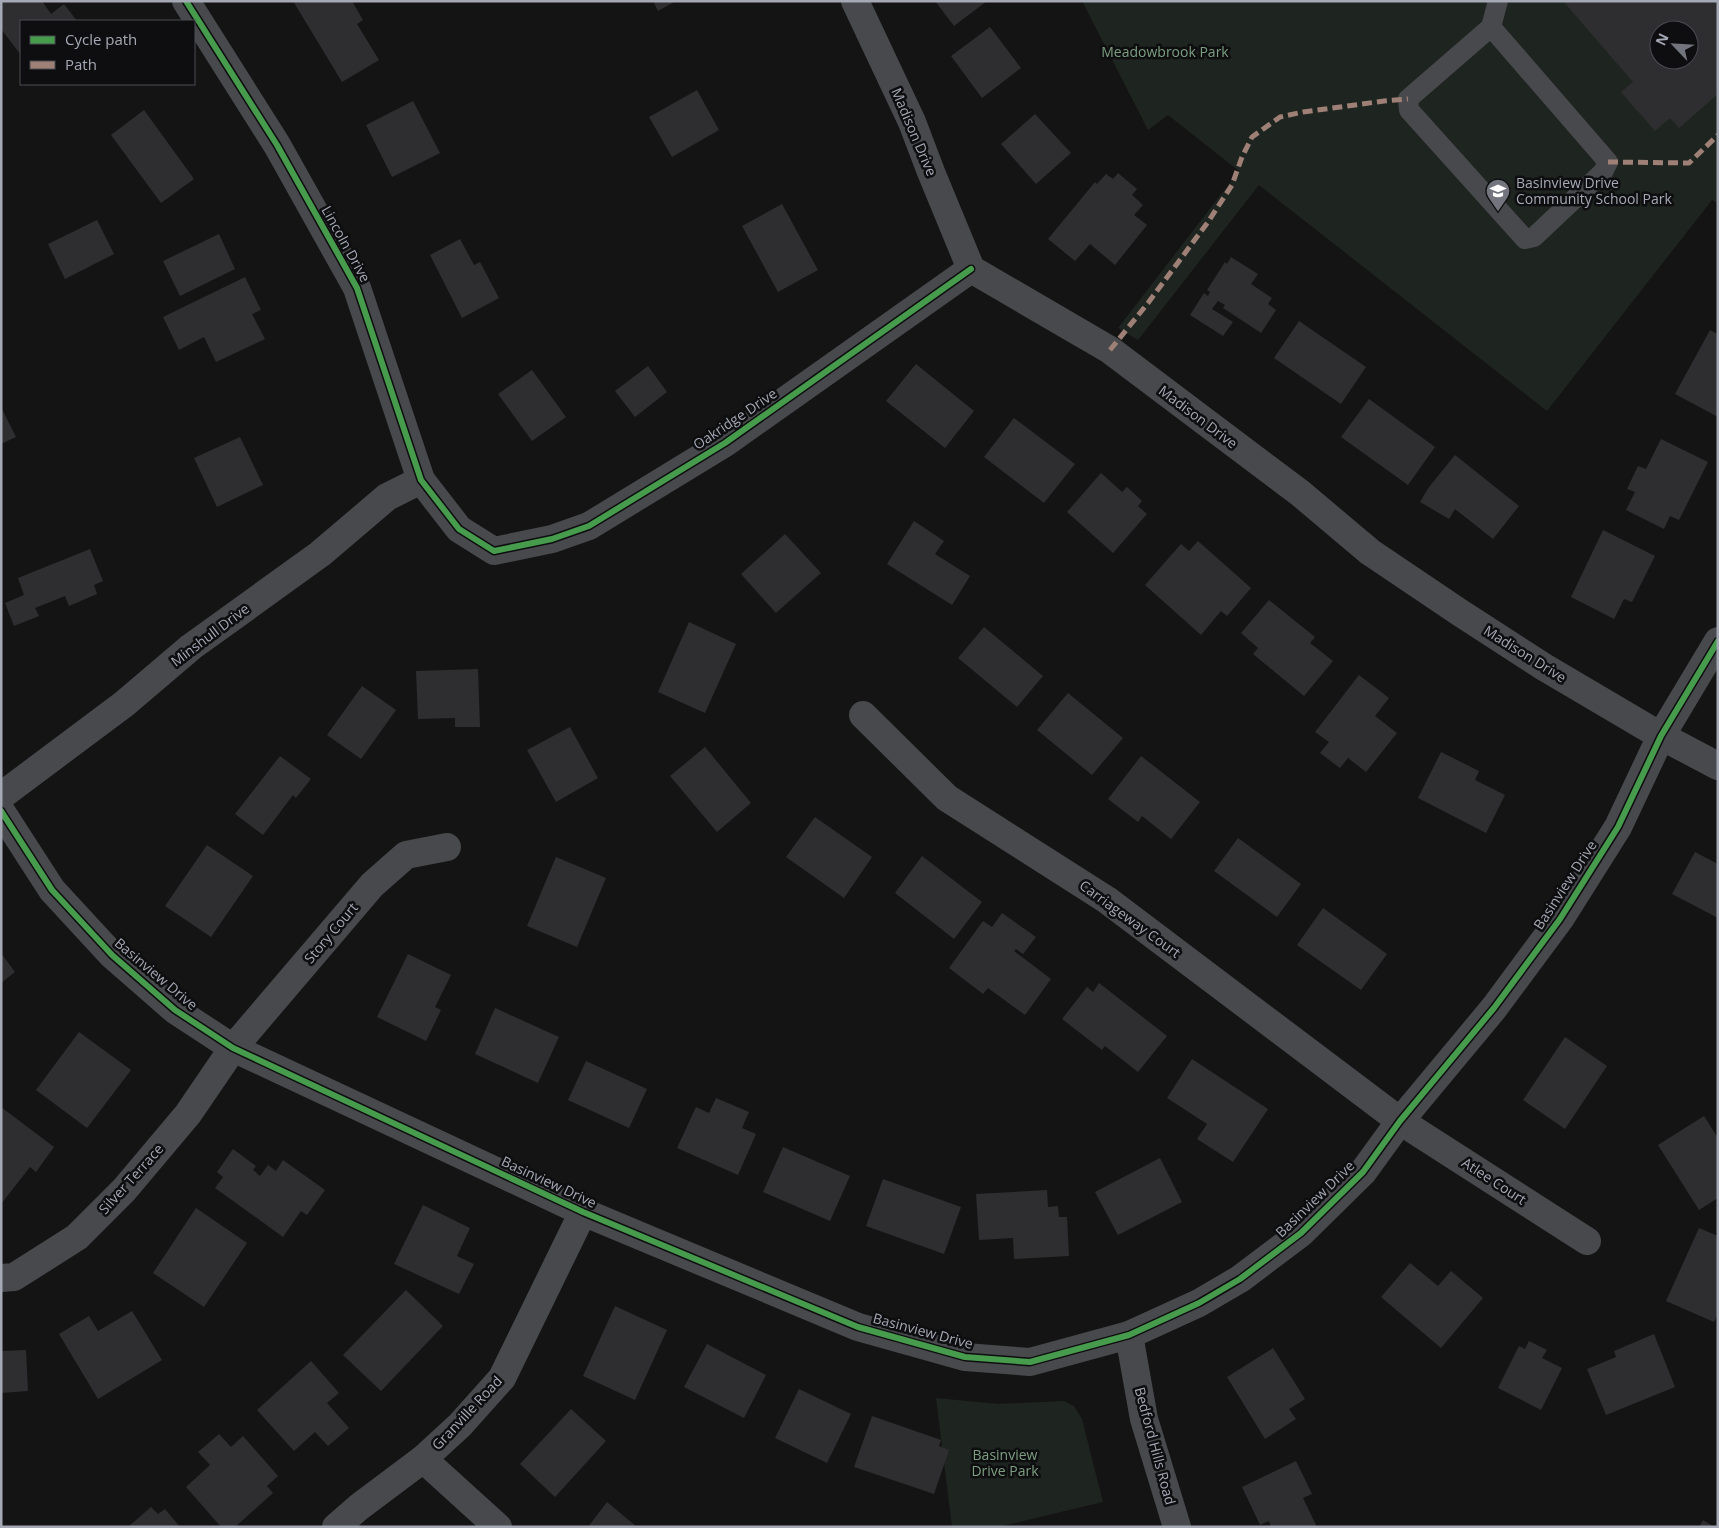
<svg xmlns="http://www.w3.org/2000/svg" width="1719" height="1528" viewBox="0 0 1719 1528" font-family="'Open Sans',sans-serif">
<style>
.green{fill:#1e241f;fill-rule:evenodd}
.building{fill:#2e2e30;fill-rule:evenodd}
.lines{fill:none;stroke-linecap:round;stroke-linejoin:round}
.service{stroke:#48494c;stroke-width:20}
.minor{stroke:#48494c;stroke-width:28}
.quiet{stroke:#9e8076;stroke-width:5;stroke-dasharray:10 5;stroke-linecap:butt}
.cycleway-casing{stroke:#0e0e10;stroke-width:9}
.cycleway{stroke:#469c4c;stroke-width:6}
.labels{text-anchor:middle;stroke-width:5;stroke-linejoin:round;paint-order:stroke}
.park-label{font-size:14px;fill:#7d9f80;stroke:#0e0e10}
.street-label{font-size:14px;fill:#a5a9b5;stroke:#0e0e10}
.poi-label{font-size:14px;fill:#a5a9b5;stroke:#0e0e10;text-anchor:start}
</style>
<rect width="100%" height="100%" fill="#141414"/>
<g class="green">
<path d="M1082 1H1718V203L1712 200 1547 411 1259 185 1138 340 1118 328 1239 171 1168 115 1148 130ZM1659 30H1689V60H1659Z"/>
<path d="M936 1398 999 1404 1064 1401 1074 1406 1082 1419 1103 1502 998 1527H952Z"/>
</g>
<g class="building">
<path d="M1 1H42L51 14 64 4 77 21H21V55L1 29Z"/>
<path d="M293 1H352L363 20 357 24 379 60 342 82Z"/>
<path d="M653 1H676L658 11Z"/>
<path d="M935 1H987L954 26Z"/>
<path d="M1563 1H1718V94L1679 128 1670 118 1655 131 1621 92 1633 82ZM1659 30H1689V60H1659Z"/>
<path d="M990 27 1021 68 982 98 951 56Z"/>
<path d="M697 90 719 130 672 157 649 117Z"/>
<path d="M413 101 440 153 392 177 366 125Z"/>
<path d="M144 110 194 179 161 203 111 135Z"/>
<path d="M1035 114 1071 153 1036 184 1001 144Z"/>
<path d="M1118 173 1137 189 1132 195 1143 205 1134 215 1147 225 1115 265 1090 244 1075 261 1048 239 1095 182 1097 184 1106 174 1113 179Z"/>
<path d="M782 204 818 270 778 292 742 226Z"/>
<path d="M97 220 114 254 65 279 48 244Z"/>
<path d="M219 234 235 269 180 296 163 261Z"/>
<path d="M460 239 474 265 480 262 499 298 462 318 430 255Z"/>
<path d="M1231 257 1258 274 1251 284 1272 298 1268 304 1276 310 1261 333 1223 308 1225 305 1218 301 1212 309 1233 322 1223 336 1190 315 1204 293 1208 296 1210 292 1207 290 1225 262 1227 264Z"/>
<path d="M245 277 261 310 252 314 265 339 216 362 204 337 179 350 163 317Z"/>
<path d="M1299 321 1366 367 1341 404 1274 358Z"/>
<path d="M1710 330 1718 334V417L1675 394Z"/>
<path d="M916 364 974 411 945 448 886 401Z"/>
<path d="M648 366 667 392 635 417 615 391Z"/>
<path d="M532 370 566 417 532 441 498 394Z"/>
<path d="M1369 399 1435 447 1408 485 1341 437Z"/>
<path d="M1 407 16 437 1 444Z"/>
<path d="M1014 418 1075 464 1044 503 984 457Z"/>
<path d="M240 437 263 485 217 507 194 458Z"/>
<path d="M1661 439 1708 462 1679 520 1670 516 1664 529 1626 510 1635 492 1627 489 1638 466 1646 469Z"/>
<path d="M1455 455 1519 506 1493 539 1455 509 1449 519 1420 502 1429 487Z"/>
<path d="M1101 473 1122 492 1127 487 1142 501 1138 506 1147 514 1113 553 1067 512Z"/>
<path d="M914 521 944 541 935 554 970 576 952 605 887 564Z"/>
<path d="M1603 530 1655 556 1632 602 1624 599 1614 619 1571 597Z"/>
<path d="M785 534 821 573 776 613 741 574Z"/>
<path d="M1198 541 1251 588 1227 616 1221 611 1201 635 1145 585 1181 544 1189 551Z"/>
<path d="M90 549 103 581 94 585 97 594 69 606 65 596 35 608 39 616 14 626 5 603 24 595 18 578Z"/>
<path d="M1269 600 1315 637 1310 643 1333 661 1304 696 1253 654 1258 648 1241 633Z"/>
<path d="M689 622 736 644 705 713 658 692Z"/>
<path d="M984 627 1043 676 1017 707 958 658Z"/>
<path d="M478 669 480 727H455V718L418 719 416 671Z"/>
<path d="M1359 675 1389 698 1375 716 1397 733 1366 772 1348 758 1340 768 1320 753 1329 742 1315 732Z"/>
<path d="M362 686 396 710 361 759 327 735Z"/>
<path d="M1068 693 1123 738 1092 775 1037 730Z"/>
<path d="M570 727 598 778 556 802 527 750Z"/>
<path d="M705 747 751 803 717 832 670 776Z"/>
<path d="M1441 752 1479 771 1475 780 1505 795 1486 833 1418 798Z"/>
<path d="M280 756 311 779 296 798 293 795 263 835 235 814Z"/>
<path d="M1141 756 1200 802 1171 839 1142 816 1138 822 1108 799Z"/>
<path d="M815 817 872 857 844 898 786 857Z"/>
<path d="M1238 838 1301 884 1277 917 1214 871Z"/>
<path d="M207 845 253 876 211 937 165 906Z"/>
<path d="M1695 852 1718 864V918L1672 894Z"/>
<path d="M922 856 982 902 954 939 895 893Z"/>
<path d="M556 857 606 878 577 947 527 926Z"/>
<path d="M1323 908 1387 954 1361 990 1297 945Z"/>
<path d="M1002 913 1036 937 1023 954 1016 949 1014 951 1051 979 1025 1015 988 988 983 994 949 968 983 921 992 927Z"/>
<path d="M1 953 15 972 1 983Z"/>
<path d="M408 954 451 975 435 1007 441 1010 426 1041 377 1017Z"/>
<path d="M1099 983 1167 1036 1138 1072 1105 1046 1102 1050 1062 1019 1087 987 1093 992Z"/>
<path d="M495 1008 559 1037 538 1083 475 1054Z"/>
<path d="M79 1032 131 1070 87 1128 36 1090Z"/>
<path d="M1565 1037 1607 1066 1565 1129 1523 1100Z"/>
<path d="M1192 1059 1268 1109 1233 1162 1197 1139 1207 1124 1167 1098Z"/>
<path d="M586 1061 647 1089 629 1128 568 1100Z"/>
<path d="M716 1098 749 1112 742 1128 756 1134 738 1175 677 1148 696 1107 709 1113Z"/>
<path d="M1 1107 54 1147 36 1172 30 1167 1 1204Z"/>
<path d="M1704 1116 1718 1138V1198L1699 1210 1658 1145Z"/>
<path d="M783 1147 850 1176 830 1221 763 1192Z"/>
<path d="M233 1149 256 1166 253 1170 260 1176 268 1165 276 1171 283 1160 325 1190 307 1215 301 1211 283 1237 215 1188 223 1177 217 1172Z"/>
<path d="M1160 1158 1182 1202 1118 1235 1095 1192Z"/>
<path d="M883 1179 961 1207 944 1254 866 1226Z"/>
<path d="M1047 1190 1048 1207 1058 1206 1059 1217H1067L1069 1256 1014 1259 1013 1238 979 1240 976 1194Z"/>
<path d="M423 1205 470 1228 457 1256 474 1264 459 1294 394 1264Z"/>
<path d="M196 1208 247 1243 204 1307 153 1273Z"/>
<path d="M1699 1228 1718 1236V1314L1714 1322 1666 1301Z"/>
<path d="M1410 1263 1438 1286 1451 1271 1483 1298 1441 1348 1381 1297Z"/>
<path d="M406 1290 443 1326 381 1391 343 1355Z"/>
<path d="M615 1306 667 1330 635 1400 583 1376Z"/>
<path d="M132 1311 162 1360 98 1399 59 1334 89 1316 98 1331Z"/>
<path d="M1654 1334 1675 1387 1606 1415 1587 1369 1616 1357 1614 1351Z"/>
<path d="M1529 1341 1547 1350 1542 1358 1562 1368 1541 1410 1498 1388 1519 1346 1525 1349Z"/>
<path d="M707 1344 766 1375 744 1418 684 1387Z"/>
<path d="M1273 1348 1305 1399 1289 1409 1296 1419 1265 1439 1227 1377Z"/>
<path d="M26 1350 28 1391 1 1393V1351Z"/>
<path d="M311 1361 339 1393 327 1403 349 1428 328 1446 315 1432 294 1451 257 1410Z"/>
<path d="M799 1389 851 1414 827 1463 775 1438Z"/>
<path d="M571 1409 606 1441 555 1497 520 1464Z"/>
<path d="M872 1416 941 1440 939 1446 949 1450 934 1494 854 1467Z"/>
<path d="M219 1434 231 1447 243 1436 278 1476 267 1486 273 1493 235 1527H221L186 1487 210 1465 198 1452Z"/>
<path d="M1296 1461 1312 1494 1303 1498 1317 1527H1271L1269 1521 1260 1525 1242 1487Z"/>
<path d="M607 1502 637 1527H588Z"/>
<path d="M151 1507 158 1514 165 1509 180 1527H128Z"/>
<path d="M1703 1520 1714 1527H1699Z"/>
</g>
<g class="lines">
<path class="service" d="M1491 27 1608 162 1603 172 1534 237 1525 239 1409 110 1408 99 1491 27 1498 1"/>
<g class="minor">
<path d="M186 1 277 145 357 288 421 480 459 529 494 551 552 539 589 526 725 443 971 269"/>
<path d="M855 1 912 122 931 172 971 269 1110 350 1300 493 1370 552 1459 612 1544 667 1661 736 1718 766"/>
<path d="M863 715 947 798 1107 900 1400 1121 1587 1241"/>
<path d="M1 796 124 704 191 647 320 554 387 497 421 480"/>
<path d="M1 811 52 890 112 955 175 1010 233 1048 583 1212 858 1327 965 1357 1030 1362 1129 1335 1199 1303 1240 1279 1301 1233 1363 1172 1400 1121 1494 1008 1560 919 1618 827 1661 736 1718 641"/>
<path d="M1 1278 14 1277 77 1237 124 1190 188 1114 233 1048 372 885 406 855 447 847"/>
<path d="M1129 1335 1144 1419 1177 1527"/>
<path d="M423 1459 498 1527"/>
<path d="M336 1527 359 1507 423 1459 460 1425 502 1378 583 1212"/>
</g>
<g class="quiet">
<path d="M1608 162 1689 163 1718 135"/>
<path d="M1110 350 1148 303 1208 222 1232 185 1242 157 1252 137 1280 117 1303 112 1384 101 1408 99"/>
</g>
<defs>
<g id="cycleway">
<path d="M186 1 277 145 357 288 421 480 459 529 494 551 552 539 589 526 725 443 971 269"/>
<path d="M1 811 52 890 112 955 175 1010 233 1048 583 1212 858 1327 965 1357 1030 1362 1129 1335 1199 1303 1240 1279 1301 1233 1363 1172 1400 1121 1494 1008 1560 919 1618 827 1661 736 1718 641"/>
</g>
</defs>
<use href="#cycleway" class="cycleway-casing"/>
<use href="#cycleway" class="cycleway"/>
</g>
<defs>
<symbol id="school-pin" viewBox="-11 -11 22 30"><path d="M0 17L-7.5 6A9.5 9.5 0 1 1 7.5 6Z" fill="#72757d" stroke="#0e0e10"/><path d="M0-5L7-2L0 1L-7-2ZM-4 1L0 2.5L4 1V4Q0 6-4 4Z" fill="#fff"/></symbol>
</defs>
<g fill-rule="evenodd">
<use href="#school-pin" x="1484" y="177" width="28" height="38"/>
</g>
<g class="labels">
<g class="park-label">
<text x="1165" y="57">Meadowbrook Park</text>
<text x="1005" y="1460">Basinview<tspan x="1005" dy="16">Drive Park</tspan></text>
</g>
<g class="street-label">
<text transform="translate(914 132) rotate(67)" y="5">Madison Drive</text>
<text transform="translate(346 244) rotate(61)" y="5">Lincoln Drive</text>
<text transform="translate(1198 417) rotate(37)" y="5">Madison Drive</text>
<text transform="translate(735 419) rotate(-34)" y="5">Oakridge Drive</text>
<text transform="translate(210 635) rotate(-37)" y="5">Minshull Drive</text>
<text transform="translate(1525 654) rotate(32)" y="5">Madison Drive</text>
<text transform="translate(1565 885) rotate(-57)" y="5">Basinview Drive</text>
<text transform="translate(1130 919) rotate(36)" y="5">Carriageway Court</text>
<text transform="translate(331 933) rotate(-50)" y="5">Story Court</text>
<text transform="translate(156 974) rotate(40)" y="5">Basinview Drive</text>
<text transform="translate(131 1179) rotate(-48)" y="5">Silver Terrace</text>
<text transform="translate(1494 1181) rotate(33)" y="5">Atlee Court</text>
<text transform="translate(549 1182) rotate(25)" y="5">Basinview Drive</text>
<text transform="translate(1315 1199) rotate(-44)" y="5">Basinview Drive</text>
<text transform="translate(923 1331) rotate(15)" y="5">Basinview Drive</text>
<text transform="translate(467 1413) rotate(-47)" y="5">Granville Road</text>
<text transform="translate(1155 1446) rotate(75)" y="5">Bedford Hills Road</text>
</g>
<g class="poi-label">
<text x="1516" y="188">Basinview Drive<tspan x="1516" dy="16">Community School Park</tspan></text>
</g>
</g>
<rect width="1719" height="1528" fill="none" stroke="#a5a9b5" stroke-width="5"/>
<rect x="20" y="20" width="175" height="65" fill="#0e0e10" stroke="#4a4c52"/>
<rect x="30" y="36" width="25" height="8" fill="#469c4c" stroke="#4a4c52"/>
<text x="65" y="45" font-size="15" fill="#a5a9b5">Cycle path</text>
<rect x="30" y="61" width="25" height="8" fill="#9e8076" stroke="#4a4c52"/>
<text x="65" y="70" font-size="15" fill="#a5a9b5">Path</text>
<g transform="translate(1674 45) rotate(295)"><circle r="24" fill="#0e0e10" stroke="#4a4c52"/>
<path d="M0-4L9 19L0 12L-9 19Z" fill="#72757d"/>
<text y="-8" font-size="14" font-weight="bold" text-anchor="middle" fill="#a5a9b5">N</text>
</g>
</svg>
